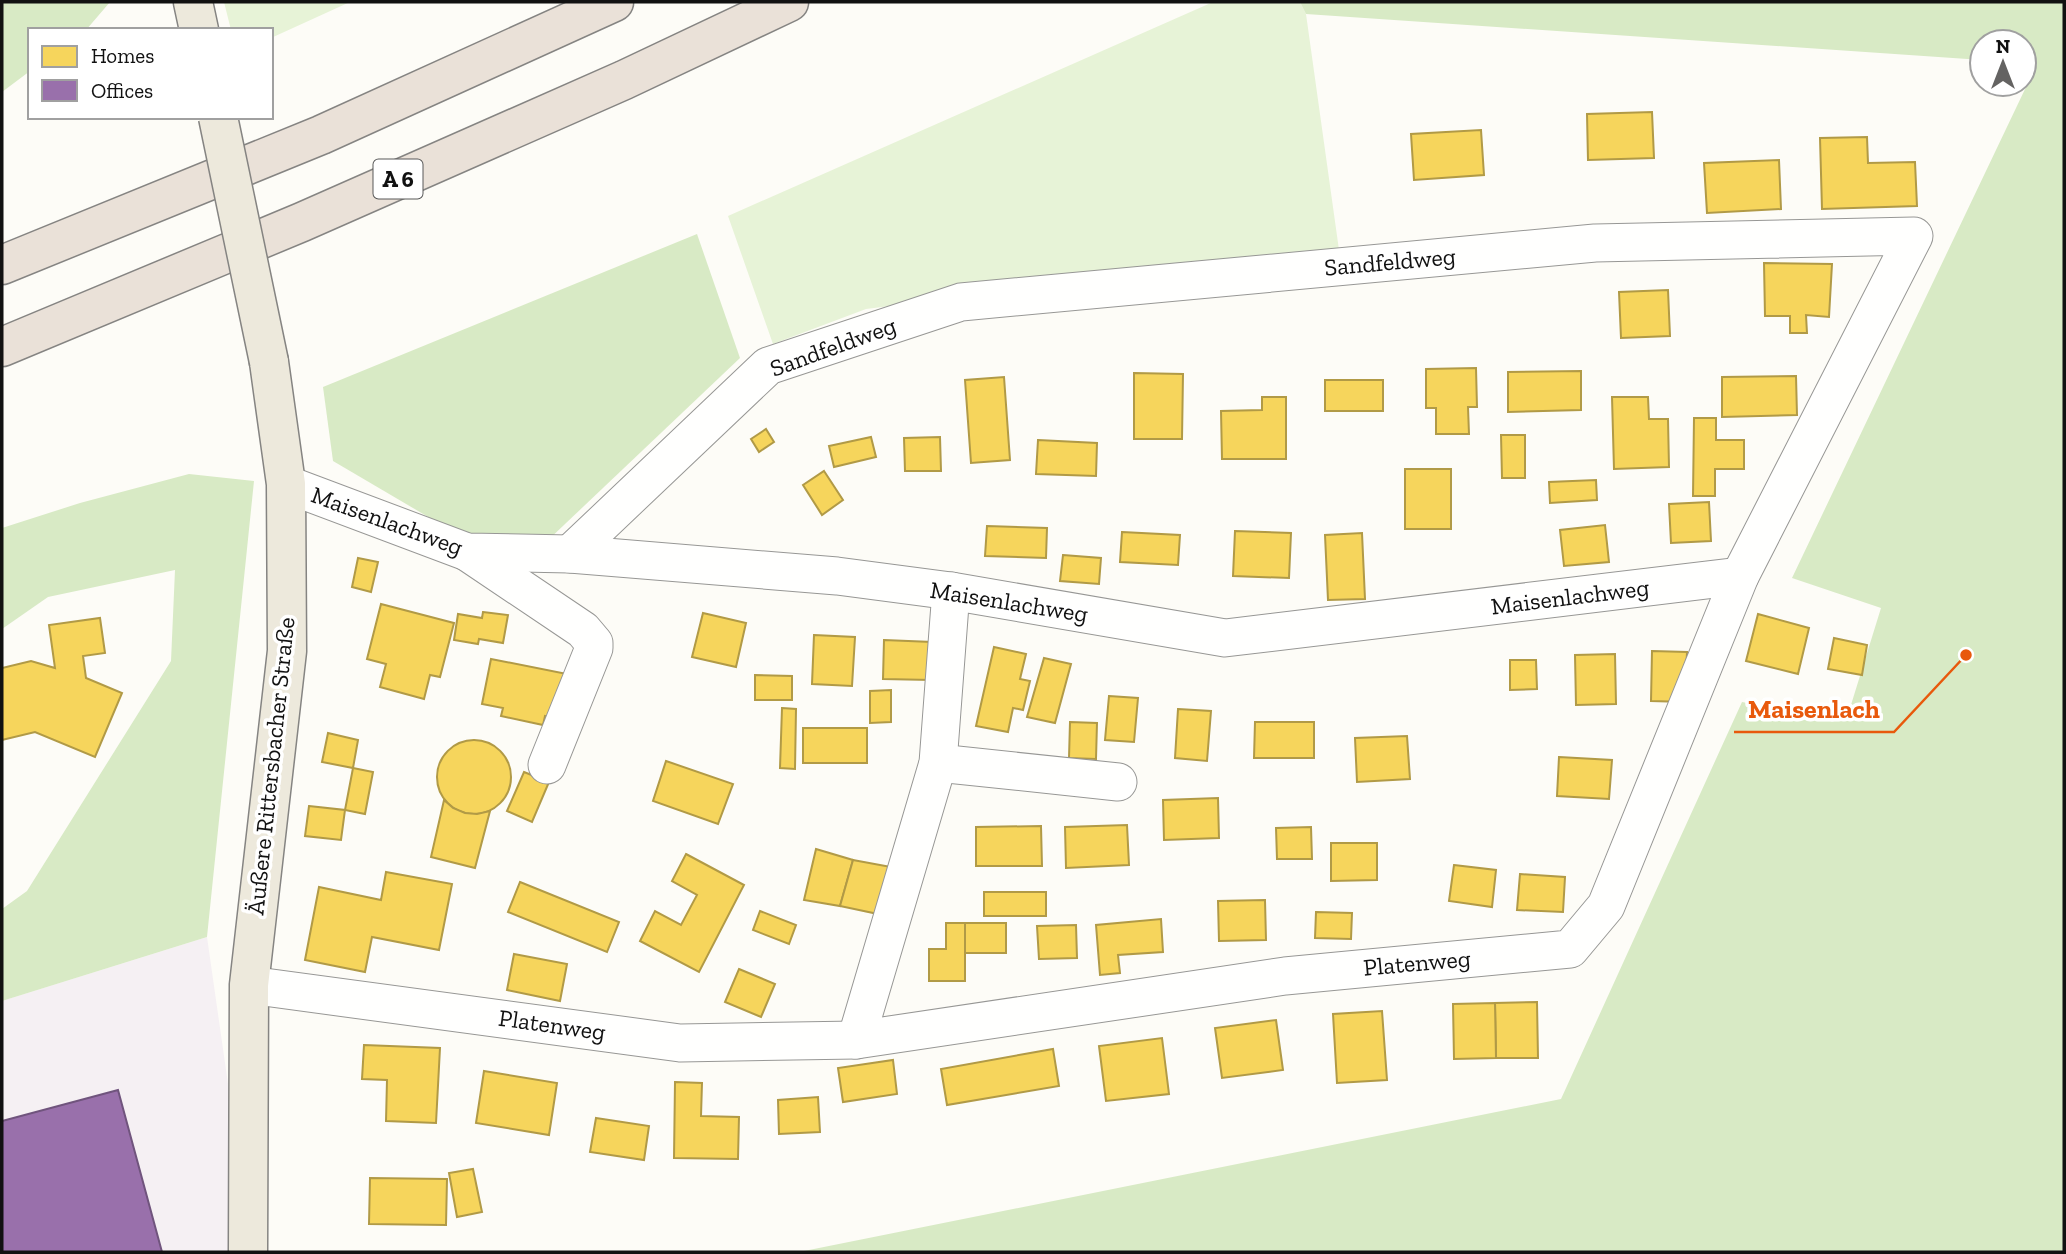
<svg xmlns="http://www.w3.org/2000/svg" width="2066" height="1254" viewBox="0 0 2066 1254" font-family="'Zilla Slab',serif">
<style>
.industrial{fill:#f5f0f3}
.green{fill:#e7f3d7}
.forest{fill:#d8eac5}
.homes{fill:#f6d55c;stroke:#b19a46;stroke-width:2}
.offices{fill:#9970ab;stroke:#70547d;stroke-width:2}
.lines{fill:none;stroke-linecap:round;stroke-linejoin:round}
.minor-casing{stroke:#979795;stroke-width:39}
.major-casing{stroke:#858482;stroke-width:41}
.highway-casing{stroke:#858482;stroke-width:41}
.minor{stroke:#fffffe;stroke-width:37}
.major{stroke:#ede9dc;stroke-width:38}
.highway{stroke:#eae1d8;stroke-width:38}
.major-bridge-casing{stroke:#858482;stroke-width:41;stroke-linecap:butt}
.major-bridge{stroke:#ede9dc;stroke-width:38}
.labels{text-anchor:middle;stroke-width:7;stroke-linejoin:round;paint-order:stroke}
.shield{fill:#fff;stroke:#585858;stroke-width:2}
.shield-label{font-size:23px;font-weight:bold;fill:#111}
.street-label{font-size:24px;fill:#111;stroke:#fff}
.leader{fill:none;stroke:#e8590c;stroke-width:2.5}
.callout-dot{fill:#e8590c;stroke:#fff;stroke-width:2.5}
.callout-label{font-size:26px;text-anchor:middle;font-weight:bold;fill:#e8590c;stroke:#fff;stroke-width:7;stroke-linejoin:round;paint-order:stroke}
</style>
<rect width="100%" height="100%" fill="#fdfcf7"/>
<path class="industrial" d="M207 937 252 1252H2V1001Z"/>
<g class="green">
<path d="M224 2H350L271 38V30H231Z"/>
<path d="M1213 2H1300L1306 14 1339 250 866 309 773 344 728 216Z"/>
</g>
<g class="forest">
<path d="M2 2H110L86 30H30V71L2 92Z"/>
<path d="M1300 2H2064V1252H799L1561 1099 1742 702 1846 721 1881 608 1792 578 2037 64 2024 63V42H1982V60L1306 14Z"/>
<path d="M697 234 740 358 545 543 464 538 333 461 323 387Z"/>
<path d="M189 474 254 481 207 937 2 1001V909L27 891 171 661 175 570 48 597 2 629V528L80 503Z"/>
</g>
<g class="homes">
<path d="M1652 112 1654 158 1588 160 1587 114Z"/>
<path d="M1481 130 1484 175 1414 180 1411 134Z"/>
<path d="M1867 137 1868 163 1915 162 1917 206 1822 209 1820 138Z"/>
<path d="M1779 160 1781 209 1707 213 1704 163Z"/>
<path d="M1764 263 1832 264 1829 317 1806 315 1807 333H1790V316H1765Z"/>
<path d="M1668 290 1670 336 1621 338 1619 292Z"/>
<path d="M1476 368 1477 407H1468L1469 434H1436V408H1426V369Z"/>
<path d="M1581 371V410L1508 412V372Z"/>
<path d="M1134 373 1183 374 1182 439H1134Z"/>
<path d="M1796 376 1797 415 1722 417V377Z"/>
<path d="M1004 377 1010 460 971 463 965 380Z"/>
<rect x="1325" y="380" width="58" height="31"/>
<path d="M1262 397H1286V459H1222L1221 411 1262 410Z"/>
<path d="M1612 397H1648L1649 419H1668L1669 467 1614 469Z"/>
<path d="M1694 418H1716V440H1744V469H1715V496H1693Z"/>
<path d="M766 429 774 442 759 452 751 439Z"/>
<path d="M1501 435H1525V478H1502Z"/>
<path d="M871 437 876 457 834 467 829 446Z"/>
<path d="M940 437 941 471H905L904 438Z"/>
<path d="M1038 440 1097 443 1096 476 1036 474Z"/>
<rect x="1405" y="469" width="46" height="60"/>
<path d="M824 471 843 500 822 515 803 485Z"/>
<path d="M1596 480 1597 500 1550 503 1549 482Z"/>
<path d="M1709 502 1711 541 1671 543 1669 504Z"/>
<path d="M1605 525 1609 562 1564 566 1560 530Z"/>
<path d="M987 526 1047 528 1046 558 985 556Z"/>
<path d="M1235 531 1291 533 1289 578 1233 576Z"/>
<path d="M1122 532 1180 535 1178 565 1120 562Z"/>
<path d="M1362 533 1365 599 1328 600 1325 535Z"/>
<path d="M1063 555 1101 558 1099 584 1060 581Z"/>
<path d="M358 558 378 562 371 592 352 587Z"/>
<path d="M381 604 454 623 440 677 430 675 424 699 380 687 386 664 367 659Z"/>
<path d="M483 612 508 615 503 643 479 639 478 644 454 640 458 614 482 618Z"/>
<path d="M703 613 746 623 736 667 692 657Z"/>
<path d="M1758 614 1809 628 1798 674 1746 661Z"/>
<path d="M100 618 105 653 83 656 86 678 122 693 95 757 35 732 2 740V668L31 661 55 668 49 625Z"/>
<path d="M814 635 855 637 852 686 812 684Z"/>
<path d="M1834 638 1867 645 1862 675 1828 669Z"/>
<path d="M884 640 932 642 931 680 883 679Z"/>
<path d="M994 647 1026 654 1020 679 1030 681 1023 710 1013 708 1008 732 976 726Z"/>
<path d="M1652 651 1687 652 1685 702 1651 701Z"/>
<path d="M1615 654 1616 704 1576 705 1575 655Z"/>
<path d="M1044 658 1071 664 1055 723 1027 717Z"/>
<path d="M491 659 567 674 558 719 545 716 543 725 501 716 503 708 482 704Z"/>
<path d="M1510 660H1536L1537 689 1510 690Z"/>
<path d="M755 675 792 676V700H755Z"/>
<path d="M891 690V722L870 723V691Z"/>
<path d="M1109 696 1138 698 1134 742 1105 740Z"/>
<path d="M782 708 796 709 795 769 780 768Z"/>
<path d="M1178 709 1211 711 1207 761 1175 758Z"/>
<path d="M1070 722 1097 723 1096 759 1069 758Z"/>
<path d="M1255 722H1314V758H1254Z"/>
<rect x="803" y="728" width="64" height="35"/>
<path d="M328 733 358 740 353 768 322 762Z"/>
<path d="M1407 736 1410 779 1357 782 1355 738Z"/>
<circle cx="474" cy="777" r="37"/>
<path d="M1559 757 1612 760 1609 799 1557 796Z"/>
<path d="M666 761 733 784 718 824 653 801Z"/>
<path d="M353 768 373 772 365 814 345 810Z"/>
<path d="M524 772 549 782 532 822 507 811Z"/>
<path d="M1218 798 1219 838 1164 840 1163 800Z"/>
<path d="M444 800 453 808 465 813 477 814 490 811 475 868 431 857Z"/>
<path d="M309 806 345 810 341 840 305 836Z"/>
<path d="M1127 825 1129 865 1066 868 1065 827Z"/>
<path d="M1041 826 1042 866H976V827Z"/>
<path d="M1311 827 1312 859H1277L1276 828Z"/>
<path d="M1331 843H1377V880L1331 881Z"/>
<path d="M816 849 853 860 840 906 804 900Z"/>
<path d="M686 854 744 885 699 972 640 941 655 911 681 925 697 895 672 881Z"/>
<path d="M853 860 891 867 878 914 840 906Z"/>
<path d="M1454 865 1496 870 1492 907 1449 901Z"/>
<path d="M386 872 452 884 439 950 372 937 365 972 305 960 319 887 381 900Z"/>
<path d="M1520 874 1565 877 1563 912 1517 910Z"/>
<path d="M520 882 619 922 607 952 508 912Z"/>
<rect x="984" y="892" width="62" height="24"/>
<path d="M1265 900 1266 940 1219 941 1218 901Z"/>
<path d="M760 911 796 925 789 944 753 930Z"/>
<path d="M1316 912 1352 913 1351 939 1315 938Z"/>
<path d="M1161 919 1163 952 1118 955 1120 973 1100 975 1096 925Z"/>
<path d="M946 923H965V981H929V949H946Z"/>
<rect x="965" y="923" width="41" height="30"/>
<path d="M1076 925 1077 958 1039 959 1037 926Z"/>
<path d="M514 954 567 964 560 1001 507 990Z"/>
<path d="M739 969 775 984 761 1017 725 1002Z"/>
<path d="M1537 1002 1538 1058H1496L1495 1003Z"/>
<path d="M1495 1003 1496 1058 1454 1059 1453 1004Z"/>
<path d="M1382 1011 1387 1080 1337 1083 1333 1014Z"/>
<path d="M1276 1020 1283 1070 1222 1078 1215 1028Z"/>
<path d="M1162 1038 1169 1094 1106 1101 1099 1046Z"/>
<path d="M364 1045 440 1048 436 1123 386 1121 387 1080 362 1079Z"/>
<path d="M1053 1049 1059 1086 947 1105 941 1069Z"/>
<path d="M893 1060 897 1094 843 1102 838 1068Z"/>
<path d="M484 1071 557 1083 549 1135 476 1123Z"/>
<path d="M675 1082 702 1083 701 1116 739 1117 738 1159 674 1158Z"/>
<path d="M818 1097 820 1132 779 1134 778 1100Z"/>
<path d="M596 1118 649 1126 644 1160 590 1152Z"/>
<path d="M473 1169 482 1212 457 1217 449 1173Z"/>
<path d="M370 1178 447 1179 446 1225 369 1224Z"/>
</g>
<path class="offices" d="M118 1090 162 1252H2V1121Z"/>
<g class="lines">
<defs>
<g id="minor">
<path d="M286 484 467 552 570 554 837 576 951 591 1225 638 1740 576"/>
<path d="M467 552 583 630 594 643V648L547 765"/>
<path d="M570 554 768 366 961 302 1595 243 1914 236 1740 576 1606 906 1570 949 1285 976 856 1040 938 763 951 591"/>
<path d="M938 763 1118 782"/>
<path d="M249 985 680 1043 856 1040"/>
</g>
<g id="major">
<path d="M193 2 199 30"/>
<path d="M248 1252 249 985 287 651 286 484 269 362"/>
</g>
<g id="highway">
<path d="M2 265 321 135 614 2"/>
<path d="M2 347 302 222 624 80 789 2"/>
</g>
</defs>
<use href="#minor" class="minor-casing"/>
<use href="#major" class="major-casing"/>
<use href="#highway" class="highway-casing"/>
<use href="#minor" class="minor"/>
<use href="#major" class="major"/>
<use href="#highway" class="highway"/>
<defs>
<path id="major-bridge" d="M218 117 269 362"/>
</defs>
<use href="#major-bridge" class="major-bridge-casing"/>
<use href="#major-bridge" class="major-bridge"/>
</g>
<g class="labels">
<rect class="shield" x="373.5" y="159.5" width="49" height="39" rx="5"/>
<g class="shield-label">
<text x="398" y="187">A 6</text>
</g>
<g class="street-label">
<text transform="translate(1390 262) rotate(-5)" y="8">Sandfeldweg</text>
<text transform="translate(833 347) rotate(-20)" y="8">Sandfeldweg</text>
<text transform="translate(387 521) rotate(20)" y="8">Maisenlachweg</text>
<text transform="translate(1570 597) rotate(-7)" y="8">Maisenlachweg</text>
<text transform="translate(1009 602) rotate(9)" y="8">Maisenlachweg</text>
<text transform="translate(271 766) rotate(-84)" y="8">Äußere Rittersbacher Straße</text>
<text transform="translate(1417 963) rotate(-5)" y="8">Platenweg</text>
<text transform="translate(552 1025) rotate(8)" y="8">Platenweg</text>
</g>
</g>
<path class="leader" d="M1966 655L1894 732H1734"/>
<circle class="callout-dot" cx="1966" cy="655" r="7"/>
<g class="callout-label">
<text x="1814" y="718">Maisenlach</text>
</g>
<rect width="2066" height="1254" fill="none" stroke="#111111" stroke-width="7"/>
<rect x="28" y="28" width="245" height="91" fill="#ffffff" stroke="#a0a0a0" stroke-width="2"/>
<rect x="42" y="46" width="35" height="21" fill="#f6d55c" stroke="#a0a0a0" stroke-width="2"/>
<text x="91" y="63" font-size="21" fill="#111111">Homes</text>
<rect x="42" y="80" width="35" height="21" fill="#9970ab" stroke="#a0a0a0" stroke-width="2"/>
<text x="91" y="98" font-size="21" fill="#111111">Offices</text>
<g transform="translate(2003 63)"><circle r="33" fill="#ffffff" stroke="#a0a0a0" stroke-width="2"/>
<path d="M0-5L12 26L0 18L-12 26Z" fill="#646362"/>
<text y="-10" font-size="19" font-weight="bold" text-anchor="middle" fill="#111111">N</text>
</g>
</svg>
